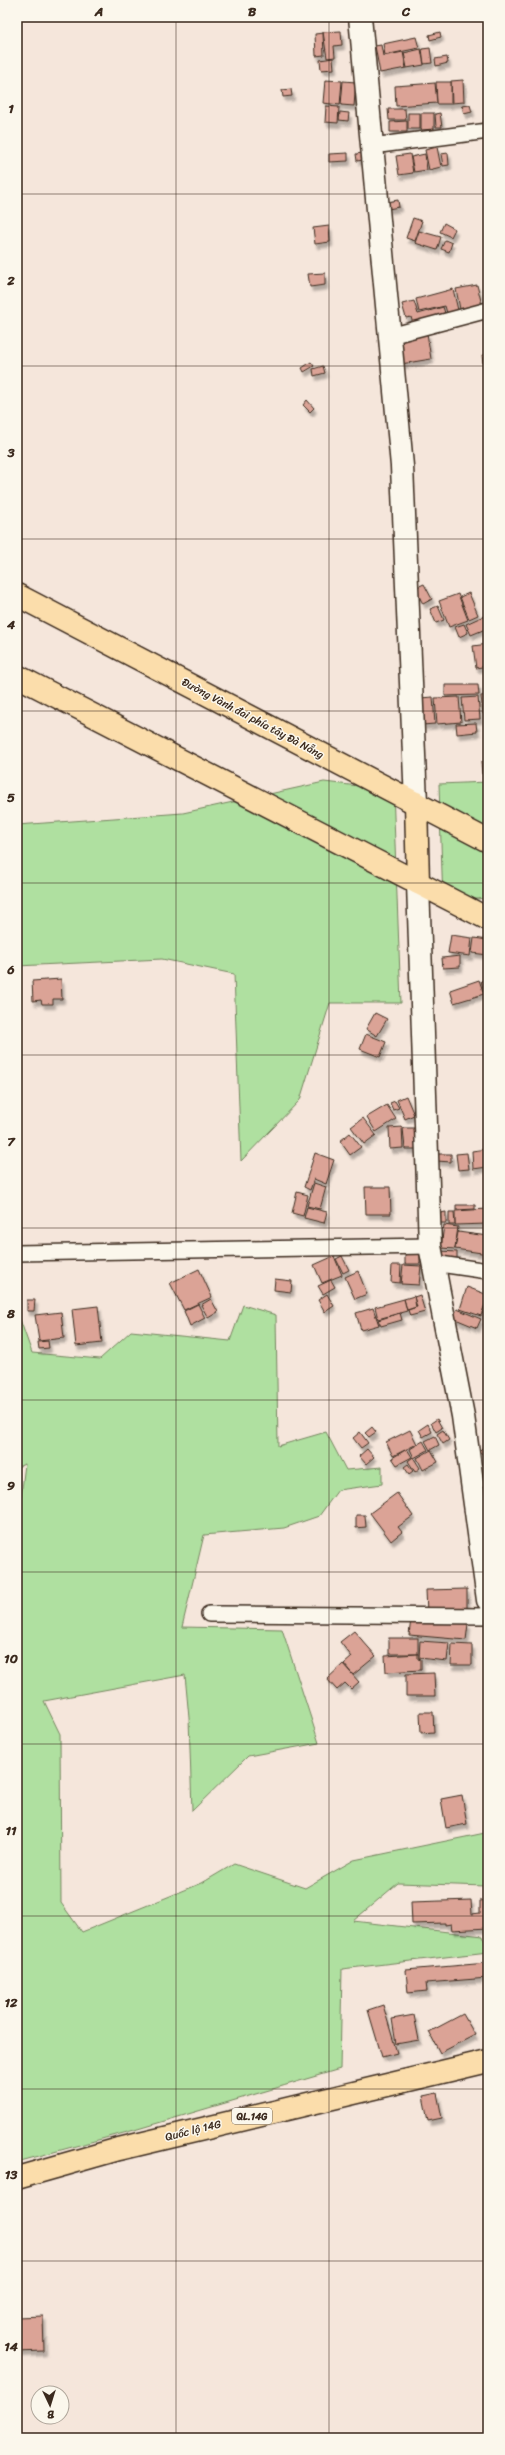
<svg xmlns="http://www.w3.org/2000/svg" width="505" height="2455" viewBox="0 0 505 2455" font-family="Sriracha,sans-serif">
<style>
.green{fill:#afe0a0;stroke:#75855f}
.building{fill:#dba396;stroke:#3b2a1e;filter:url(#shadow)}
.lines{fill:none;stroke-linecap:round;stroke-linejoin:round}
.street-casing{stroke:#3b2a1e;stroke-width:18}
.secondary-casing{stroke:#3b2a1e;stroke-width:25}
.primary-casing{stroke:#3b2a1e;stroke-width:25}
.street{stroke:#fbf7ec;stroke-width:15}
.secondary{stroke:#fbf7ec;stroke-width:22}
.primary{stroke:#fbddab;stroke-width:22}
.grid{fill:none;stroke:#3b2a1e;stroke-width:1;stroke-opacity:0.55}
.labels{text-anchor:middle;stroke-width:3;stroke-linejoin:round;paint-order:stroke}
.shield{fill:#fbf7ec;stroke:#75685c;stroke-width:1}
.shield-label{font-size:10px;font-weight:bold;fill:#3b2a1e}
.street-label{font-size:11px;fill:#3b2a1e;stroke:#fbf7ec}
.neatline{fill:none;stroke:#3b2a1e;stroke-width:1.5}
.grid-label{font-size:13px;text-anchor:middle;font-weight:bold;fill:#3b2a1e}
</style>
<defs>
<filter id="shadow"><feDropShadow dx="2.5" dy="4.5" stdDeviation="1" flood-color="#0004"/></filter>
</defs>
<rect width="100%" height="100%" fill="#f5e6db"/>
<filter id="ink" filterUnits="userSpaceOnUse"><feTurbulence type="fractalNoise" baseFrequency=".025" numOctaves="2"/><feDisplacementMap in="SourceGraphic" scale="8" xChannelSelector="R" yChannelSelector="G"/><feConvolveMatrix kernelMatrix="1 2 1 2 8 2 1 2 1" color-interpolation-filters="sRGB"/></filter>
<g filter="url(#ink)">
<g class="green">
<path d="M324 782 393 790 401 1003H330L300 1100 241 1161 234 974 162 959 17 966V825L183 813Z"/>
<path d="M488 782V898L443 902 439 784Z"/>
<path d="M243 1305 276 1315 278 1446 326 1432 346 1470 382 1467V1484L338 1490 319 1516 284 1528 204 1535 182 1627 282 1629 319 1743 248 1756 192 1811 189 1718 185 1675 44 1701 60 1734 61 1903 82 1932 202 1883 234 1864 305 1888 354 1860 485 1833V1886L398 1883 353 1921 483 1936 488 1952 342 1969 340 2069 131 2131 17 2162V1530L25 1464 17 1467V1311L32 1353 100 1359 131 1331 230 1341Z"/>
</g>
<g class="building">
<path d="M341 31 342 45 334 46 335 57 327 58 323 32Z"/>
<path d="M440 32 441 37 430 40 429 35Z"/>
<path d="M323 33 324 55 316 56 315 34Z"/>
<path d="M416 37 419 48 385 55 383 44Z"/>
<path d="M381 45 383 56 403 52 406 68 380 73 375 46Z"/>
<path d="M430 48 432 63 424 64 422 49Z"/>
<path d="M421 49 424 65 407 68 404 53Z"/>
<path d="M447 57 448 63 436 66 435 59Z"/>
<path d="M333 58 334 69 321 70 320 60Z"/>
<path d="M325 80 342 81 340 105 323 103Z"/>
<path d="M463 80 464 102 452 103 451 81Z"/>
<path d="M343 81 356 82 354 106 341 105Z"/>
<path d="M436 82H451V104H437Z"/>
<path d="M435 83 437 103 396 106 395 86Z"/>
<path d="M291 89 292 96 283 97 282 90Z"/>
<path d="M470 105 472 112 464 114 462 106Z"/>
<path d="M326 106 339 107 338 123 325 122Z"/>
<path d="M388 109H405L406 120H389Z"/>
<path d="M340 112 349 113 348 121 339 120Z"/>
<rect x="408" y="113" width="12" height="16"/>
<path d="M421 113H434V129L421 130Z"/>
<path d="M440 113 442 127H436L435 114Z"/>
<path d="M407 121V132H390V122Z"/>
<path d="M437 147 441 167 429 170 425 150Z"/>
<path d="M348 153V161L329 162V154Z"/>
<path d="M362 153 363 160 357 161 356 154Z"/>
<path d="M448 153 449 165 443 166 441 154Z"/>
<path d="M410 154 413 173 399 175 396 156Z"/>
<path d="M425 154 427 170 414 172 411 157Z"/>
<path d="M398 200 399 207 388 209 387 202Z"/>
<path d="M413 218 422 221 415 241 406 238Z"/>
<path d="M444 223 455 229 451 237 440 232Z"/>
<path d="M329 226 330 242 315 244 313 228Z"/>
<path d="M419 231 441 237 437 250 415 243Z"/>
<path d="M445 240 452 243 449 252 441 249Z"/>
<path d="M325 273V285L310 287 308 274Z"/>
<path d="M477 285 483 309 461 314 456 289Z"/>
<path d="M453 289 458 310 447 313 445 306 419 312 416 299Z"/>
<path d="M414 301 418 314 443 307 446 316 413 324 411 317 406 318 402 304Z"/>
<path d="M427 333 431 359 401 364 396 339Z"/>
<path d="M482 355H488V389L486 390Z"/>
<path d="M311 362 314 366 304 372 302 368Z"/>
<path d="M323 366 325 373 314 376 313 369Z"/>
<path d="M307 400 314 408 310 412 303 405Z"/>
<path d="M424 584 432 599 423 604 415 588Z"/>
<path d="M469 593 478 615 469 619 460 597Z"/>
<path d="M458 594 468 620 449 627 439 601Z"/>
<path d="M438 606 444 620 436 623 430 609Z"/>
<path d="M488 614V628L471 635 466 624Z"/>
<path d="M464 624 468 633 459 637 455 627Z"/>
<path d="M488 644V666L476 668 473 646Z"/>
<path d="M445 685H478L479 695 445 696Z"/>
<path d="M488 695V714H483L481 696Z"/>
<path d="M433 697 435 724 422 725 420 698Z"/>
<path d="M459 697 461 722 437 724 435 698Z"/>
<path d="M478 697 480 719 464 720 462 698Z"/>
<path d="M476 723 477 732 457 734 456 724Z"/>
<path d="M488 761V774H482L481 762Z"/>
<path d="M451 935 472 938 470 956 448 953Z"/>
<path d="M474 938 488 940V955L472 953Z"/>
<path d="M460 956V967L443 968 442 958Z"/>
<path d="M61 979 62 999H53V1004H42L41 1000 33 1001 32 981Z"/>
<path d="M479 980 484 994 454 1003 450 990Z"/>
<path d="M485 980 488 992H484L481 981Z"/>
<path d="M375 1013 387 1019 377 1036 366 1029Z"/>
<path d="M366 1034 386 1042 380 1057 360 1049Z"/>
<path d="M406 1096 414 1115 405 1119 397 1100Z"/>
<path d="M395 1101 399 1108 393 1110 390 1103Z"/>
<path d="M387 1105 396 1119 376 1132 367 1117Z"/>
<path d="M363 1118 376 1135 364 1144 351 1127Z"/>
<path d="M402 1127 403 1148 390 1149 389 1128Z"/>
<path d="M403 1128H414L416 1149H405Z"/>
<path d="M350 1133 361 1147 350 1155 340 1141Z"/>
<path d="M486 1149 488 1167 473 1169 472 1151Z"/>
<path d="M315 1153 334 1160 326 1184 314 1179 310 1190 304 1187Z"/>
<path d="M467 1153 469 1169 458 1170 456 1154Z"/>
<path d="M437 1154H451V1162L437 1161Z"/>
<path d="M314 1183 326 1187 320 1209 307 1206Z"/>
<path d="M365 1187H390L391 1214H366Z"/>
<path d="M297 1192 308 1195 303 1216 292 1213Z"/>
<path d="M456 1205H475V1209L456 1210Z"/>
<path d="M307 1207 327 1212 324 1223 304 1218Z"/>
<path d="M487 1209 488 1224 455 1225V1211Z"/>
<path d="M446 1212V1223H440V1213Z"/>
<path d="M449 1212H454L455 1225H449Z"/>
<path d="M444 1225 458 1227 455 1249 441 1248Z"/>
<path d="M458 1232 488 1236V1254L455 1249Z"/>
<path d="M440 1251 457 1252V1259H440Z"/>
<rect x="405" y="1252" width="15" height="12"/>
<path d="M334 1256 342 1275 322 1283 314 1265Z"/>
<path d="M342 1256 349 1270 343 1273 336 1259Z"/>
<path d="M392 1265H401L400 1283 391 1282Z"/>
<path d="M403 1265 421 1266 419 1285 401 1284Z"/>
<path d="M199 1269 212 1297 184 1310 170 1283Z"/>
<path d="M358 1271 367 1294 355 1299 345 1277Z"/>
<path d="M275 1279 292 1281 291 1292 274 1290Z"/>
<path d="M331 1280 335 1287 323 1294 318 1286Z"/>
<path d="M467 1287 488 1295 481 1316 460 1309Z"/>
<path d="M327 1294 334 1306 325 1312 318 1300Z"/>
<path d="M420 1295 425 1312 410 1316 408 1310 417 1307 414 1297Z"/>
<path d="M414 1296 416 1307 407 1310 404 1299Z"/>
<path d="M211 1299 218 1312 208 1318 201 1305Z"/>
<path d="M404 1299 407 1311 378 1319 375 1307Z"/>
<path d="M27 1300H35L34 1311H27Z"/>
<path d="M488 1300V1316L482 1313Z"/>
<path d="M198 1304 205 1318 190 1326 184 1311Z"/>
<path d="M98 1306 102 1343 76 1346 72 1309Z"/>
<path d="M373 1308 379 1325 361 1330 356 1313Z"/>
<path d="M457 1309 481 1319 477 1328 453 1318Z"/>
<path d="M61 1312 64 1338 39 1341 35 1315Z"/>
<path d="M400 1313 402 1320 381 1326 378 1320Z"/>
<path d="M48 1341 49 1348 39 1349 38 1342Z"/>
<path d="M437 1419 442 1428 436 1432 431 1423Z"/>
<path d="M428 1424 432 1432 423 1437 419 1430Z"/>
<path d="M372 1427 376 1432 369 1437 365 1433Z"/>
<path d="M410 1430 417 1444 393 1456 386 1442Z"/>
<path d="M443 1430 449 1440 443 1444 437 1434Z"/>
<path d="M360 1432 368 1443 361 1448 353 1438Z"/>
<path d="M435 1436 439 1445 430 1450 425 1441Z"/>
<path d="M423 1441 428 1450 414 1458 410 1449Z"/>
<path d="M488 1442V1457L487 1458 479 1451Z"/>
<path d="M367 1449 374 1457 366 1464 359 1456Z"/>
<path d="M407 1449 412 1457 397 1465 392 1458Z"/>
<path d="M431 1450 438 1462 423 1470 417 1458Z"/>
<path d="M413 1457 420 1468 415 1472 408 1461Z"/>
<path d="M408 1464 413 1471 409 1474 404 1467Z"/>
<path d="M397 1493 413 1516 398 1527 402 1532 391 1541 370 1513Z"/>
<path d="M356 1515H365L366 1527 356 1528Z"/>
<path d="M467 1589V1612L427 1613 426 1590Z"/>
<path d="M411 1619 468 1624 466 1640 409 1635Z"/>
<path d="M354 1631 376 1656 353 1675 344 1664 352 1657 340 1642Z"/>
<rect x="389" y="1638" width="29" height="16"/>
<path d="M420 1641 449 1643 447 1661 419 1658Z"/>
<path d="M452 1644 472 1645V1665H451Z"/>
<path d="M418 1654V1659L421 1660V1670L386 1672 385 1656Z"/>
<path d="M343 1664 359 1682 351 1689 345 1683 337 1690 327 1679Z"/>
<path d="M434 1673 435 1696H406V1674Z"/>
<path d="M420 1712H433L434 1732 421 1733Z"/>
<path d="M462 1795 467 1824 446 1828 441 1799Z"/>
<path d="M471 1900 472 1914 480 1913V1901L488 1900V1928L452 1930 451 1924 445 1925V1923L412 1924 411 1902Z"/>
<path d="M487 1963 488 1978 426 1983 427 1991 408 1993 406 1970Z"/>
<path d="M383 2005 397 2053 382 2057 368 2010Z"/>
<path d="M463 2014 475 2035 440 2053 429 2032Z"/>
<path d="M414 2015 419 2040 396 2044 392 2019Z"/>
<path d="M437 2093 442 2118 428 2121 423 2096Z"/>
<path d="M43 2316 44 2351 17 2352V2317Z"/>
</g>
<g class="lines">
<defs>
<g id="street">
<path d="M372 146 488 131"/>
<path d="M390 336 488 310"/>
<path d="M17 1253 430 1246"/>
<path d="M433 1263 488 1271"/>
<path d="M209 1614 488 1616"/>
</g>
<g id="secondary">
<path d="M360 17 402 466 416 803"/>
<path d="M418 883 430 1246 463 1416 488 1600"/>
</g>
<g id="primary">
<path d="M17 595 488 841"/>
<path d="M17 676 488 919"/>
<path d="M416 803 418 883"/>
<path d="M17 2178 119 2149 488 2061"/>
</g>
</defs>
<use href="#street" class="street-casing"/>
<use href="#secondary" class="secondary-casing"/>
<use href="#primary" class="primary-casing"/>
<use href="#street" class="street"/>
<use href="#secondary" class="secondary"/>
<use href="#primary" class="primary"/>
</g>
</g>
<path class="grid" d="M176 17V2438M329 17V2438M17 194H488M17 366H488M17 539H488M17 711H488M17 883H488M17 1055H488M17 1228H488M17 1400H488M17 1572H488M17 1744H488M17 1916H488M17 2089H488M17 2261H488"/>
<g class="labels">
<rect class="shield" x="232" y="2108" width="40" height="16" rx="3"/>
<g class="shield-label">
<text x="252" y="2120">QL.14G</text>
</g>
<g class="street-label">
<text transform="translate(253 718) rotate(28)" y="4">Đường Vành đai phía tây Đà Nẵng</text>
<text transform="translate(193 2130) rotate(-14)" y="4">Quốc lộ 14G</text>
</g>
</g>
<rect width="505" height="2455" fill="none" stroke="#fbf7ec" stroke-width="44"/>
<g transform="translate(50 2405) rotate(176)"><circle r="19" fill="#fbf7ec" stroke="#aea59a"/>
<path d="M0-3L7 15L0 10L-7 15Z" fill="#3b2a1e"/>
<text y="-6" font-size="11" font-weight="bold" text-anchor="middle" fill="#3b2a1e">B</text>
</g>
<rect x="22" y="22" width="461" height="2411" class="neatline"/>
<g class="grid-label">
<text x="99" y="16">A</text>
<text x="252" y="16">B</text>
<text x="406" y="16">C</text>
<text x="11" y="113">1</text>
<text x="11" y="285">2</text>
<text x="11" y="457">3</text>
<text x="11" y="629">4</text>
<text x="11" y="802">5</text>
<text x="11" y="974">6</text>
<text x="11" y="1146">7</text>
<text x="11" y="1318">8</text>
<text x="11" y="1490">9</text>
<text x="11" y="1663">10</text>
<text x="11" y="1835">11</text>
<text x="11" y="2007">12</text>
<text x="11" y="2179">13</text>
<text x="11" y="2351">14</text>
</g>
</svg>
